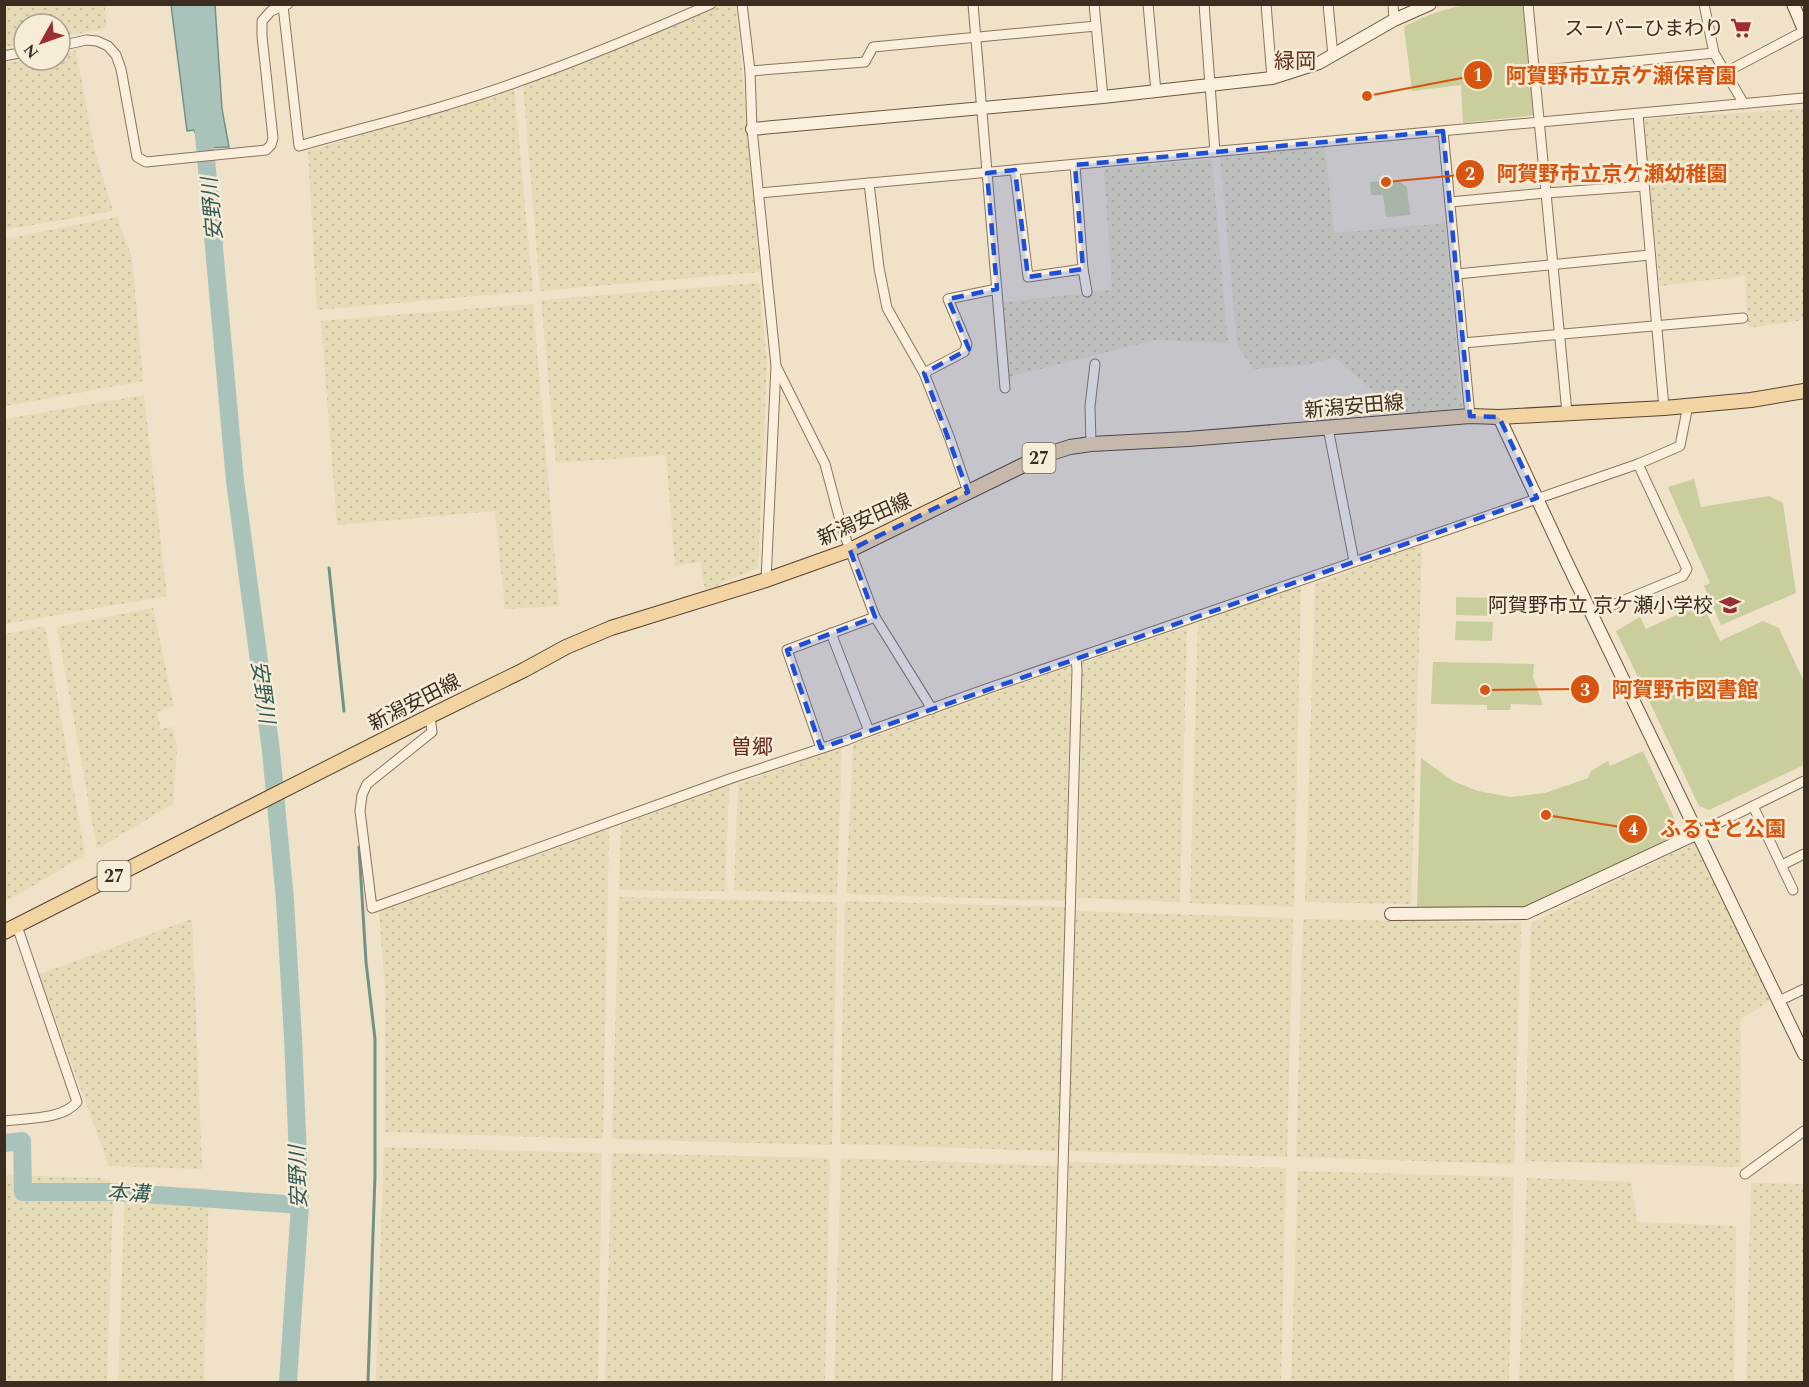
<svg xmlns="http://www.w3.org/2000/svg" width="1809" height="1387" viewBox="0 0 1809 1387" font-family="Spectral,'Noto Sans JP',serif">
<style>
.farmland{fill:url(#farmland-dots)}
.green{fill:#cacd9c}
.water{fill:#a9c3ba;stroke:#709288;stroke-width:1.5}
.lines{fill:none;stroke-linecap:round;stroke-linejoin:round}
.stream{stroke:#709288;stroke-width:3}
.river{stroke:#a9c3ba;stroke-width:18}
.street-casing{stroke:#8b745d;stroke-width:11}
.secondary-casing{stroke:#6d5540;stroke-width:14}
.primary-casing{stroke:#5a4231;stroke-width:16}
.street{stroke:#f9efdc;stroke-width:9}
.secondary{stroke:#f9efdc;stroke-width:12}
.primary{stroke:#f1d4a2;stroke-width:14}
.marked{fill:#1d4ed8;fill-opacity:0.2;stroke:#1d4ed8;stroke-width:4.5;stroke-dasharray:12 8;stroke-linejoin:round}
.labels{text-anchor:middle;stroke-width:5;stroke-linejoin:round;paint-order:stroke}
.shield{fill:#f6ecd8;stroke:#746658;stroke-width:1.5}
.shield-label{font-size:18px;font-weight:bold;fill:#3c2d21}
.poi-label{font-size:20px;fill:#3c2d21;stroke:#f6ecd8;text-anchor:end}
.street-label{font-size:20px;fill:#3c2d21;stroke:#f6ecd8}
.neighbourhood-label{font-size:21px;fill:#692c20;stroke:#f6ecd8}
.water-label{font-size:21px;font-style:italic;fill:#305b57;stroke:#f6ecd8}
.leader{fill:none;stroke:#d7550e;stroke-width:2}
.callout-dot{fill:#d7550e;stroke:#f6ecd8;stroke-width:2}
.mark-label{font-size:18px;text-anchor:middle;font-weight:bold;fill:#fff}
.callout-label{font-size:21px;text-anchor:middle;font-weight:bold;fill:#d7550e;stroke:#f6ecd8;stroke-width:5;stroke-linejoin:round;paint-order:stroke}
</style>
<defs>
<pattern id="farmland-dots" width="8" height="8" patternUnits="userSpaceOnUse" patternTransform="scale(1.5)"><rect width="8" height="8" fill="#e5dbb6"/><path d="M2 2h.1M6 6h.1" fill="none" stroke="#c5bc9c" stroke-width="1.8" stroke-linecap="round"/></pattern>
</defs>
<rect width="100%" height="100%" fill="#efe2c9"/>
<g class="farmland">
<path d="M5 4 105 5 106 28 60 37V24H24V44L5 47Z"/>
<path d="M722 5H736L760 272 540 291 523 85Z"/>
<path d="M76 51 95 152 113 211 5 230V63L24 60H60V54Z"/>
<path d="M514 88 533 291 317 310 308 151 437 113Z"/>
<path d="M1804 109V320L1748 328 1745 276 1660 286 1643 119Z"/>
<path d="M1325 147 1334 233 1445 223 1462 408 1400 414 1335 358 1304 365 1253 369 1237 345 1220 156Z"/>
<path d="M1212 159 1228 343 1155 340 1009 377 1004 302 1112 290 1104 169Z"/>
<path d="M117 217 132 258 143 381 5 406V239Z"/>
<path d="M759 283 767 362 758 568 705 590 700 562 675 566 666 455 556 463 541 300Z"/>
<path d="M533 304 559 606 505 609 495 511 337 525 321 321Z"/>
<path d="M144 395 167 596 5 624V419Z"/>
<path d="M1422 544 1411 904 1305 902 1315 584Z"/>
<path d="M1301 584 1294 907 1190 903 1198 623Z"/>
<path d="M153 608 174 706 157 712 161 729 173 727 177 747 173 804 97 849 57 627Z"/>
<path d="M45 626 85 855 5 902V634Z"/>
<path d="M1187 627 1180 902 1078 898 1082 663Z"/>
<path d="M1071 666 1065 901 846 894 853 744Z"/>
<path d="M842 747 837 895 734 890 738 784Z"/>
<path d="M729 785 725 891 619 890 621 825Z"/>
<path d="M609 829 603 1139 385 1132V990L379 911Z"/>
<path d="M1694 843 1771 1000 1741 1019V1167L1525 1161 1531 923Z"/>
<path d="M619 897 837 902 832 1145 612 1139Z"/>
<path d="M845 901 1067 907 1059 1151 840 1144Z"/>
<path d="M1074 911 1293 918 1287 1157 1068 1151Z"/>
<path d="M192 919 202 1169 109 1166 39 974Z"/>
<path d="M1303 919 1521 923 1514 1164 1296 1157Z"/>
<path d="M384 1147 602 1153 598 1382H376Z"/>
<path d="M612 1153 830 1158 825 1382H605Z"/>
<path d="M841 1158 1058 1166 1052 1382H834Z"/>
<path d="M1069 1162 1286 1168 1281 1382H1062Z"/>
<path d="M1298 1171 1514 1177 1509 1382H1291Z"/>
<path d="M5 1175 104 1178 111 1181 113 1196 107 1382H5Z"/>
<path d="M1527 1178 1631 1182 1637 1222 1736 1226 1734 1382H1519Z"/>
<path d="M1751 1183 1804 1184V1382H1746Z"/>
<path d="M209 1188 204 1382H118L125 1189Z"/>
</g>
<g class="green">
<path d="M1471 4 1524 5 1534 115 1463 123 1461 85 1412 91 1404 27C1424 15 1448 8 1471 4Z"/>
<path d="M1397 180 1407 187 1410 215 1386 217 1383 195H1371L1370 182Z"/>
<path d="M1694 479 1701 507 1769 496 1783 503 1796 593 1721 625 1704 586 1710 583 1668 487Z"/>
<path d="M1456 597 1493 598 1492 616 1456 615Z"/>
<path d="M1702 603 1720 641 1763 621 1779 628 1804 682V765L1709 810 1699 806 1616 631 1640 617 1646 629Z"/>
<path d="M1456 621 1493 622 1492 641 1455 640Z"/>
<path d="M1433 662 1534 664 1533 677 1543 705 1511 704 1510 710H1487V705L1431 704Z"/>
<path d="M1643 751 1681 833 1523 910 1417 909 1421 758 1453 781 1478 791 1510 797 1545 793 1588 778 1591 771 1608 761 1610 766Z"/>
</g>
<path class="water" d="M171 5H215L222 109 229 147C208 148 202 151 194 130L187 131Z"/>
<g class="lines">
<g class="stream">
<path d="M329 568 344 711"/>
<path d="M359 847 366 962 375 1039V1175L368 1382"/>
</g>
<g class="river">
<path d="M203 125 235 481 271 751 285 900 293 1038 300 1205 288 1382"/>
<path d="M4 1143 22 1141 23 1192H115L300 1205"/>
</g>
<defs>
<g id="street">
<path d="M742 4 750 71 752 129 776 366 766 580"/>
<path d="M973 4 1005 388"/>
<path d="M1094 4 1103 97"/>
<path d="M1148 4 1156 92"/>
<path d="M1204 4 1215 152"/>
<path d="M1266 4 1272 78"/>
<path d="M1328 4 1333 56"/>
<path d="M1393 4 1394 20"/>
<path d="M1528 4 1567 413"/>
<path d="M1704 4 1714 53 1744 104"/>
<path d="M283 6 299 146C372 125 446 108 517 82 583 59 647 32 711 4"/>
<path d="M60 46 86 40 97 41 108 46 116 55 121 69 137 157 146 162 266 150 271 145 273 138 262 36V21L271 11 288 4"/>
<path d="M4 56 24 52"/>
<path d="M750 71 865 62 873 47 1096 26"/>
<path d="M1534 71 1714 53"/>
<path d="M1726 72 1804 31"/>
<path d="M1638 114 1664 408"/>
<path d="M1443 131 1470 416"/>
<path d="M1075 165 1083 269 1087 292"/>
<path d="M1015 170 1028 277 1083 269"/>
<path d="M869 183 879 268 887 308 924 373 950 439 968 492"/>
<path d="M759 193 1804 98"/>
<path d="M1450 202 1546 193 1644 186"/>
<path d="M1457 274 1650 255"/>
<path d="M1463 343 1743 318"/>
<path d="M777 368 825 464 842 528 875 617 932 709"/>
<path d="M924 373 964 352 967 344 948 299 997 289"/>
<path d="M1328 428 1354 561"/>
<path d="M1091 444 1090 406 1095 364"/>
<path d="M1593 613 1683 576 1687 569 1638 464"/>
<path d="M831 633 869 731"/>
<path d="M430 716 432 732 367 784 362 795 360 811 372 908 732 778 847 740 869 731 989 688 1638 464 1680 446 1688 405"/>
<path d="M821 748 787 650 875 617"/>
<path d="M1753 806 1793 890"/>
<path d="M1698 833 1804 781"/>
<path d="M1782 865 1804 854"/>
<path d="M1779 1001 1804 989"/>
<path d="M4 1121C27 1118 62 1120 77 1102L17 926"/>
<path d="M1745 1174 1804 1131"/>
<path d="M1057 1382 1077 670 1076 658"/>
</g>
<g id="secondary">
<path d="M1793 4 1804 30"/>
<path d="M752 129 1103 97 1272 78 1319 63 1394 20 1430 4"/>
<path d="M1499 417 1568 565 1804 1054"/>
<path d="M1391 914 1526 913 1698 833"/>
</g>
<path id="primary" d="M4 932 430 716 524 670 566 647 611 628 766 580 850 550 1042 456 1070 447 1091 444 1188 439 1470 416 1499 417 1664 408 1751 400 1804 391"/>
</defs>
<use href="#street" class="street-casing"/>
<use href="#secondary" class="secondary-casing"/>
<use href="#primary" class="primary-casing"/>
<use href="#street" class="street"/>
<use href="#secondary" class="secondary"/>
<use href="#primary" class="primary"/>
</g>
<path class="marked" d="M1443 131 1470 416 1499 417 1537 498 821 748 787 650 875 617 850 550 968 492 924 373 969 349 948 299 997 289 987 173 1015 170 1028 277 1083 269 1075 165Z"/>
<defs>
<symbol id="supermarket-bare" viewBox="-9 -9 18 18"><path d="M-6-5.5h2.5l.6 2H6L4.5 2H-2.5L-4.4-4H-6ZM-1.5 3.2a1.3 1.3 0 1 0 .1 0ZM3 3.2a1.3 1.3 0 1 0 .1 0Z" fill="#9b2d33" stroke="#f6ecd8" stroke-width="2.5" paint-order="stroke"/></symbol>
<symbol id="school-bare" viewBox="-9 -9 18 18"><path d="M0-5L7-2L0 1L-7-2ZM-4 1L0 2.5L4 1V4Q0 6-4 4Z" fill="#9b2d33" stroke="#f6ecd8" stroke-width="2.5" paint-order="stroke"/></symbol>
</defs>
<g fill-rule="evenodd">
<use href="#supermarket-bare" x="1726" y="13" width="30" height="30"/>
<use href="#school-bare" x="1715" y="590" width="30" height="30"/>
</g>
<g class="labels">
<g class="shield">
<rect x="1022.5" y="443" width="33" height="30" rx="4.5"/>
<rect x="97.5" y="861" width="33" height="30" rx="4.5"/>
</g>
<g class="shield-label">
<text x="1039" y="464">27</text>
<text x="114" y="882">27</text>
</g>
<g class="poi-label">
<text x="1724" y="35">スーパーひまわり</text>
<text x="1713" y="612">阿賀野市立 京ケ瀬小学校</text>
</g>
<g class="street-label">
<text transform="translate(1354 406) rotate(-5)" y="7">新潟安田線</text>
<text transform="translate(864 519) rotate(-24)" y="7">新潟安田線</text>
<text transform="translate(414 702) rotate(-27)" y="7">新潟安田線</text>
</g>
<g class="neighbourhood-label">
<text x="1295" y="68">緑岡</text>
<text x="752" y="754">曽郷</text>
</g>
<g class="water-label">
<text transform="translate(212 209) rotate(-95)" y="7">安野川</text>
<text transform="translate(263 692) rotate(82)" y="7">安野川</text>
<text transform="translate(298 1177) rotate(-92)" y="7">安野川</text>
<text transform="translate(128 1193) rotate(3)" y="7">本溝</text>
</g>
</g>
<path class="leader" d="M1367 96L1478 75M1386 182L1470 174M1485 690L1585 689M1546 815L1633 829"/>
<g class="callout-dot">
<circle cx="1367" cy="96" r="6"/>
<circle cx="1386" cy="182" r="6"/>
<circle cx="1485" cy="690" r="6"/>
<circle cx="1546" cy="815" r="6"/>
<circle cx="1478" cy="75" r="15"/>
<circle cx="1470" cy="174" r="15"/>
<circle cx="1585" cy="689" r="15"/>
<circle cx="1633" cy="829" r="15"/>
</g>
<g class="mark-label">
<text x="1478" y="81">1</text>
<text x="1470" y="180">2</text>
<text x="1585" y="696">3</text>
<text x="1633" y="835">4</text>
</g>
<g class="callout-label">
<text x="1621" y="83">阿賀野市立京ケ瀬保育園</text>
<text x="1612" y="181">阿賀野市立京ケ瀬幼稚園</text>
<text x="1685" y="697">阿賀野市図書館</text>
<text x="1723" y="836">ふるさと公園</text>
</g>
<rect width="1809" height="1387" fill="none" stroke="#3c2d21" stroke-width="12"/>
<g transform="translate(42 42) rotate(230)"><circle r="28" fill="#f6ecd8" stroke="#aca08f" stroke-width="1.5"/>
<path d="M0-4.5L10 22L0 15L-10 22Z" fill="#9b2d33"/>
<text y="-9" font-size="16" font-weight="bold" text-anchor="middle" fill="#3c2d21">N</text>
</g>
</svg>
